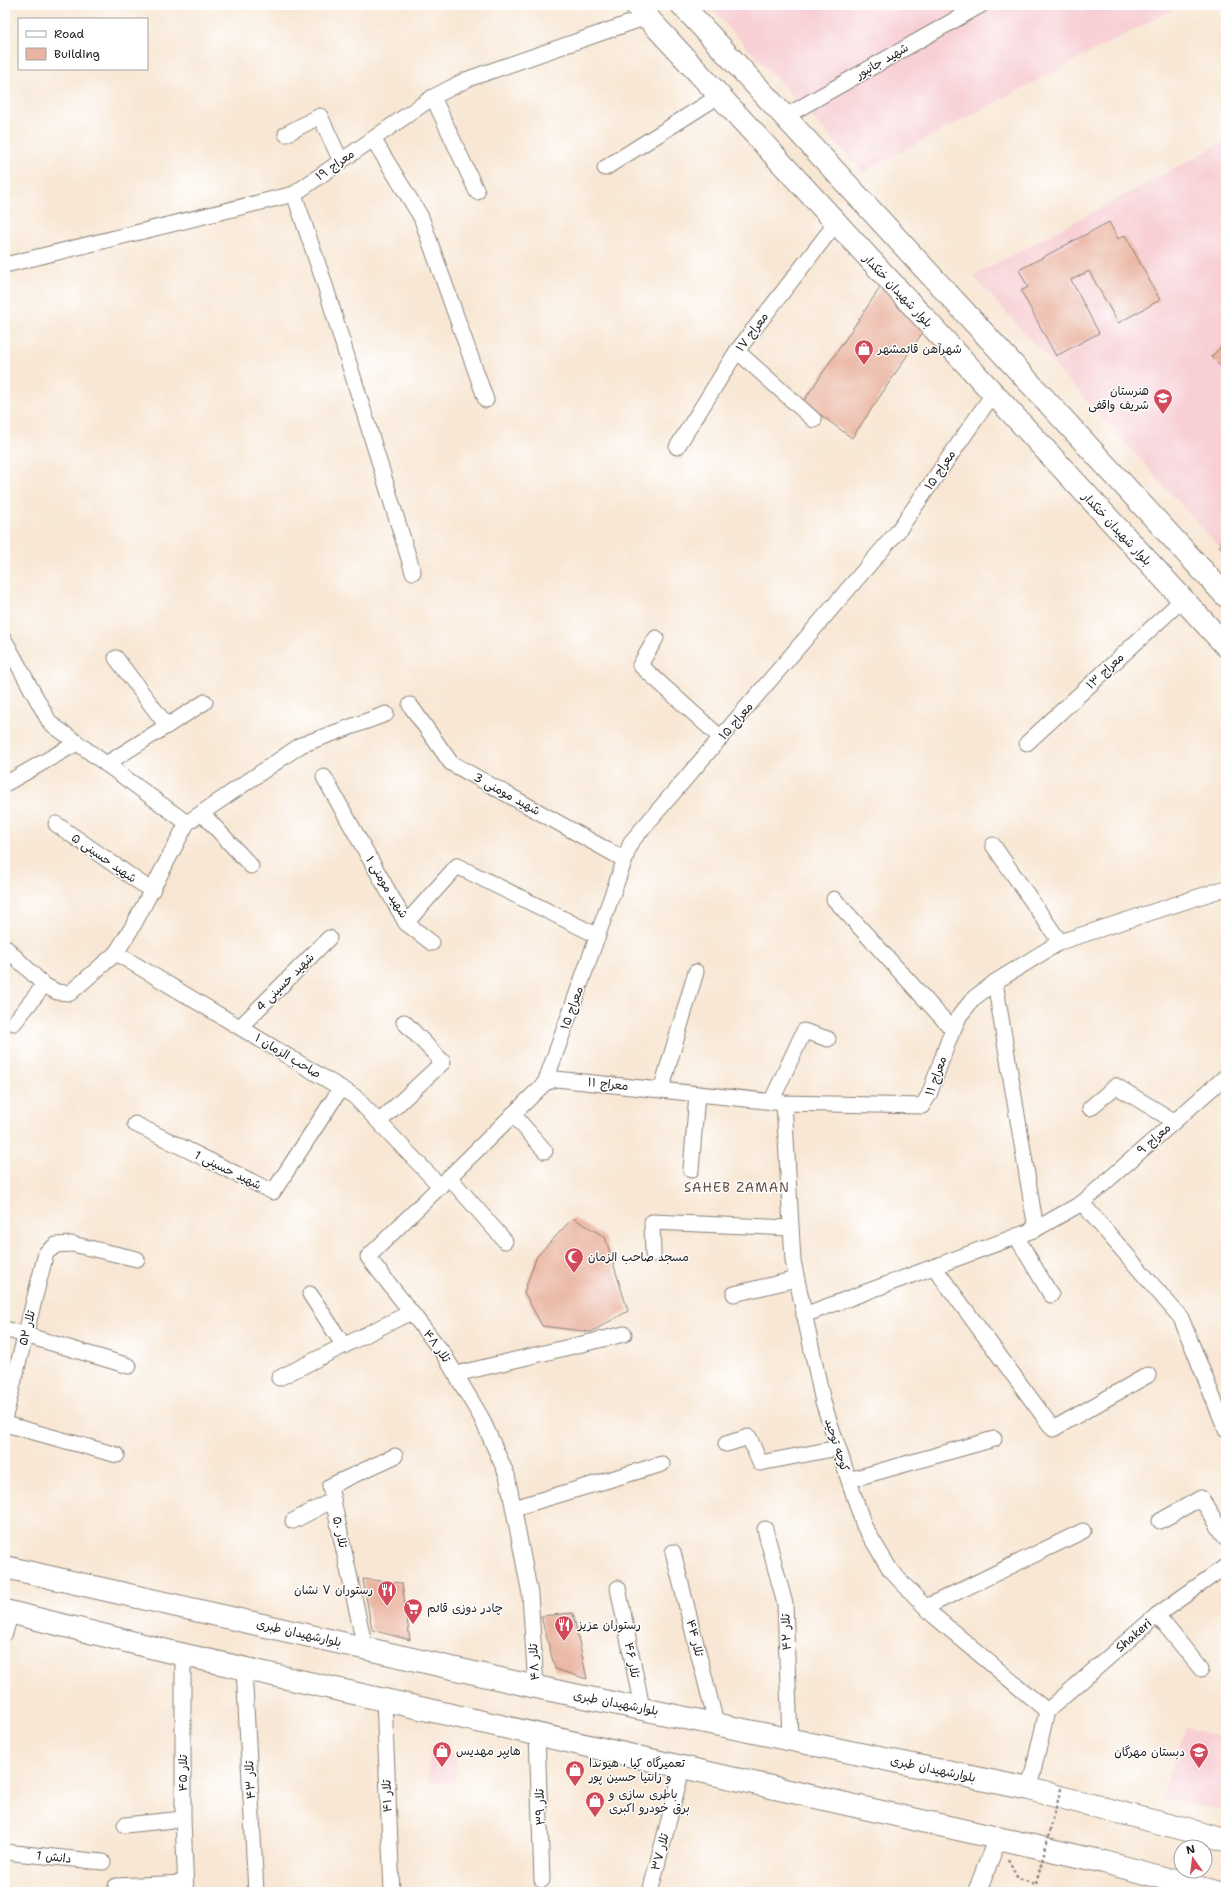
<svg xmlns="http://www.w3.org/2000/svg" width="1231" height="1897" viewBox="0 0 1231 1897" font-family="'Shantell Sans','Playpen Sans Arabic',sans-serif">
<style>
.built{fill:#f7cfd4}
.building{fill:#eab4a0}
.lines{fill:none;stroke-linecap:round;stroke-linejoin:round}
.minor-casing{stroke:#8a8278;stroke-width:17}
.tertiary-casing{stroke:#8a8278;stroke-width:20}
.trunk-casing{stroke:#8a8278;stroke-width:24}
.path{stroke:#8a8278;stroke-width:2.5;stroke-dasharray:3 3;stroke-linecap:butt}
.minor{stroke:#fff;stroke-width:15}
.tertiary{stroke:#fff;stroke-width:18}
.trunk{stroke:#fff;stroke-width:22}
.path-bridge{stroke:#8a8278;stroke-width:2.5;stroke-dasharray:3 3;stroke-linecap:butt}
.labels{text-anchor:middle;stroke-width:3;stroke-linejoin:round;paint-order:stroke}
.street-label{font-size:12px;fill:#1c1c1c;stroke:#fff}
.poi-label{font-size:12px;fill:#1c1c1c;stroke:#fff;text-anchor:start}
.neighbourhood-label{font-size:13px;letter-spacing:1px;fill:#64514a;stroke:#fff}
</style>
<rect width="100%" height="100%" fill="#fff"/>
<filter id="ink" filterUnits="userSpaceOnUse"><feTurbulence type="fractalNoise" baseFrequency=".025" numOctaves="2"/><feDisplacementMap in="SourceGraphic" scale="8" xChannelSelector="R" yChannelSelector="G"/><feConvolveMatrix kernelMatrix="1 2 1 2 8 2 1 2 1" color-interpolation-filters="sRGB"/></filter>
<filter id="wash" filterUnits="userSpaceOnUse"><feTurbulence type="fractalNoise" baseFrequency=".012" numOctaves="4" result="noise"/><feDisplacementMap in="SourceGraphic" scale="16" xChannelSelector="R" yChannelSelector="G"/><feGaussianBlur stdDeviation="0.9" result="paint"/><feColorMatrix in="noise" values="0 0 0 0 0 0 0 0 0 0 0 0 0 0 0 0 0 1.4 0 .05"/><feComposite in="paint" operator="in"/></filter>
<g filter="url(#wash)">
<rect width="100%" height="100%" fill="#f8e7d4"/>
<g class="built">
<path d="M708 5H1181L863 172Z"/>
<path d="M1226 141V554L973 276Z"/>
<path d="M1186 1727 1226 1739V1810L1161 1800Z"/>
<path d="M430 1749 458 1754 454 1782H428Z"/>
</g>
<g id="blocks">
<g class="building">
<path d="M1109 222 1118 239 1125 235 1160 300 1118 323 1089 271 1071 280 1099 333 1056 356 1021 291 1028 287 1019 270Z"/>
<path d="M882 285 925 329 852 438 803 402Z"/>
<path d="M1226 342V372L1211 357Z"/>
<path d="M1226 539V553L1219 546Z"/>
<path d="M573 1218 605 1237 628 1311 591 1332 542 1326 524 1292 537 1256Z"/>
<path d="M363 1579 402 1583 410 1640 372 1630Z"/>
<path d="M573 1613 587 1679 555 1669 541 1616Z"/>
</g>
</g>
</g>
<g filter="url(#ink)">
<use href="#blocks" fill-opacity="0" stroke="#8a8278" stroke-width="1"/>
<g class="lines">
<defs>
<g id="minor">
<path d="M433 97 477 192"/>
<path d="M784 117 981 5"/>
<path d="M286 134 320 116 341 161"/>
<path d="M373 139 421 217 486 400"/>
<path d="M605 168 719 96"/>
<path d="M294 194 324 282 413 572"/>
<path d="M5 265 294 194 433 97 468 79 647 17"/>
<path d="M737 351 814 420"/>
<path d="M677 447 737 351 836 223"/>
<path d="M656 638 640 665 721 738"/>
<path d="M5 641 50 723 187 823"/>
<path d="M116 658 167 726"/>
<path d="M410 705 451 763 625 860"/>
<path d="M1027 743 1182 600"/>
<path d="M106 764 205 702"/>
<path d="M324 777 406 923 457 866 598 936"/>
<path d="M5 784 77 743"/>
<path d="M202 813 251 866"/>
<path d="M56 824 152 891"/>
<path d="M993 845 1060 942"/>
<path d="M834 899 953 1030"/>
<path d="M406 923 432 943"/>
<path d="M5 947 44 985 57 992 70 993 116 953 133 926 187 823 301 745 386 714"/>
<path d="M116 953 354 1096 440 1186"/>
<path d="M995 982 1036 1229"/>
<path d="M14 1023 44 985"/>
<path d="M240 1027 329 938"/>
<path d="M545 1083 631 842 898 531 993 394"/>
<path d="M661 1090 696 972"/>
<path d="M771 1102 804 1031 828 1039"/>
<path d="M784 1103 793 1261 823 1402 864 1526 891 1571 933 1615 1047 1711"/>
<path d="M1090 1108 1116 1086 1174 1121"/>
<path d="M513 1114 545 1151"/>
<path d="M379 1122 443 1062 404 1022"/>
<path d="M135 1124 273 1192 341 1088"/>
<path d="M691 1170 697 1094"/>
<path d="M449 1177 505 1241"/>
<path d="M1082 1203 1226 1076"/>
<path d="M1016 1236 1051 1295"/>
<path d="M653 1254 652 1222 791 1228"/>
<path d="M934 1267 1053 1429 1148 1375"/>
<path d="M310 1294 344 1346"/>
<path d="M734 1294 796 1279"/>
<path d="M804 1315 1036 1229 1082 1203 1181 1318 1226 1430"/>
<path d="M5 1329 129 1366"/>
<path d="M456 1374 624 1334"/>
<path d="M279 1378 411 1312"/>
<path d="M5 1416 46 1253 56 1245 72 1244 137 1259"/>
<path d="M5 1424 117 1455"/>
<path d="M726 1444 749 1437 760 1463 838 1448"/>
<path d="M849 1480 994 1439"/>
<path d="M514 1508 662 1464"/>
<path d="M293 1521 333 1500"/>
<path d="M1160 1521 1201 1498 1226 1539"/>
<path d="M765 1529 785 1604 790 1739"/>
<path d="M673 1552 716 1723"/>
<path d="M618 1588 642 1708"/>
<path d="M926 1607 1083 1531"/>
<path d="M1157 1615 1201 1669"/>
<path d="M5 1633 11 1612"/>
<path d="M365 1648 330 1486 395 1456"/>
<path d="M183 1655V1819L186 1892"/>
<path d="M244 1669 256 1892"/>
<path d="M536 1687 530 1594 507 1475 481 1417 443 1353 368 1257 545 1083 556 1079 784 1103 922 1106 929 1095 949 1039 960 1015 974 998 995 982 1060 942 1226 888"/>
<path d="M384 1700 392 1892"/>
<path id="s1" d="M1047 1711 1157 1615 1226 1566"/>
<path d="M537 1734 542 1880"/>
<path d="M1029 1789 1047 1711"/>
<path d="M125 1825 183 1819"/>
<path d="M5 1852 103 1862"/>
<path d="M116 1886 185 1883"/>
<path d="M650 1892 683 1766"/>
</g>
<path id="tertiary" d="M977 1892 998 1837"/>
<g id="trunk">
<path d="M636 5 1226 646"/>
<path d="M682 5 1226 596"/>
<path d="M5 1567 536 1687 1029 1789 1226 1840"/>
<path d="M5 1611 167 1651 1104 1862 1216 1892"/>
</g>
</defs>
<use href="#minor" class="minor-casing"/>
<use href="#tertiary" class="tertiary-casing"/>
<use href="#trunk" class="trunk-casing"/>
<path class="path" d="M1008 1859 1018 1879 1036 1884"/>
<use href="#minor" class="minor"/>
<use href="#tertiary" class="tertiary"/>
<use href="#trunk" class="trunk"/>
<path class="path-bridge" d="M1036 1884 1062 1785"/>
</g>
</g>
<defs>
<symbol id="shop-pin" viewBox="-11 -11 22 30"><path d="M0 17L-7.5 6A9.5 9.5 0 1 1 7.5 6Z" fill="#d1495b" stroke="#fff"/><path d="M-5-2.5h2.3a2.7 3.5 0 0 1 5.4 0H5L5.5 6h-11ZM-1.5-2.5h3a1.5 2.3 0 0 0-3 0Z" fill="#fff"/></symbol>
<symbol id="school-pin" viewBox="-11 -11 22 30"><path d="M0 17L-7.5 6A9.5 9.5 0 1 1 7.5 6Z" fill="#d1495b" stroke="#fff"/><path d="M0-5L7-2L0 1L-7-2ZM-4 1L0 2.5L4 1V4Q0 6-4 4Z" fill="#fff"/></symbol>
<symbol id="mosque-pin" viewBox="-11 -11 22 30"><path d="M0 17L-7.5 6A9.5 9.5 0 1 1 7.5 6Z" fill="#d1495b" stroke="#fff"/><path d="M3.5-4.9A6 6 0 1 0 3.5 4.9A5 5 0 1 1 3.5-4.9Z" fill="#fff"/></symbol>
<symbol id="restaurant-pin" viewBox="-11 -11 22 30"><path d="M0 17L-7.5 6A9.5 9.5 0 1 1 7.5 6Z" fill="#d1495b" stroke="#fff"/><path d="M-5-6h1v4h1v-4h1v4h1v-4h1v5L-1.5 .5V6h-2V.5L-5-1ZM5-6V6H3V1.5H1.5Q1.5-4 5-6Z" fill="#fff"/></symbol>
<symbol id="supermarket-pin" viewBox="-11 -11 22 30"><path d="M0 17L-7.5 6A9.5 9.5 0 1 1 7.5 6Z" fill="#d1495b" stroke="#fff"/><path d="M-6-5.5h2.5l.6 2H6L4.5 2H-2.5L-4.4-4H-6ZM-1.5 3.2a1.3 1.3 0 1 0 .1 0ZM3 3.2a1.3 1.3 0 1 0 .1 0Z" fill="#fff"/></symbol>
</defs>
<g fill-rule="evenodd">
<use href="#shop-pin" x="853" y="338" width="22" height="30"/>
<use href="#school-pin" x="1152" y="387" width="22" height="30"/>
<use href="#mosque-pin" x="563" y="1246" width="22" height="30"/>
<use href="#restaurant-pin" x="376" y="1579" width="22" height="30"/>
<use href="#supermarket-pin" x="402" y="1597" width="22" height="30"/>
<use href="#restaurant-pin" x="553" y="1614" width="22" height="30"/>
<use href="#shop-pin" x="431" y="1740" width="22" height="30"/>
<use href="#school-pin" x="1188" y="1741" width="22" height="30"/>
<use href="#shop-pin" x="564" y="1759" width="22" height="30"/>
<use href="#shop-pin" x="584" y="1790" width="22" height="30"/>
</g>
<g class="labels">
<g class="street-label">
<text transform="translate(882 61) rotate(-30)" y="4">شهید جانپور</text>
<text transform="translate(335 165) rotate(-35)" y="4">معراج ۱۹</text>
<text transform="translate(898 291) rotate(47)" y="4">بلوار شهیدان خنکدار</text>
<text transform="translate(752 332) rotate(-53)" y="4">معراج ۱۷</text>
<text transform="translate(940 470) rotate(-56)" y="4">معراج ۱۵</text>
<text transform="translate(1117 529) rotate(47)" y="4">بلوار شهیدان خنکدار</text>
<text transform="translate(1105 671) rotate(-43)" y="4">معراج ۱۳</text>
<text transform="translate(736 721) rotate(-49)" y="4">معراج ۱۵</text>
<text transform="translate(507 794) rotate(29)" y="4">شهید مومنی 3</text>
<text transform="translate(104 858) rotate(35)" y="4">شهید حسینی ۵</text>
<text transform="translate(387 887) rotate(59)" y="4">شهید مومنی ۱</text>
<text transform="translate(285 982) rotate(-45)" y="4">شهید حسینی 4</text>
<text transform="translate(572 1008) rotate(-70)" y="4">معراج ۱۵</text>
<text transform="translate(288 1056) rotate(31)" y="4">صاحب الزمان ۱</text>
<text transform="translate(936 1076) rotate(-70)" y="4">معراج ۱۱</text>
<text transform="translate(608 1084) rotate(6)" y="4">معراج ۱۱</text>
<text transform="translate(1154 1139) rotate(-41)" y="4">معراج ۹</text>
<text transform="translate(228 1170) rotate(26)" y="4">شهید حسینی 1</text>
<text transform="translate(27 1328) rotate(-76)" y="4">تلار ۵۲</text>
<text transform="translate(437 1346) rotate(54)" y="4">تلار ۴۸</text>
<text transform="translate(837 1445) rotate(72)" y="4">کوچه توحید</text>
<text transform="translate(340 1532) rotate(78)" y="4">تلار ۵۰</text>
<text transform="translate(786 1632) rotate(-92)" y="4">تلار ۴۲</text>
<text transform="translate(299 1633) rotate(13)" y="4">بلوارشهیدان طبری</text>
<text dy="4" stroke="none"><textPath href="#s1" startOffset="115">Shakeri</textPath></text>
<text transform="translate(695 1638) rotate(76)" y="4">تلار ۴۴</text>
<text transform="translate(632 1660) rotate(79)" y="4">تلار ۴۶</text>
<text transform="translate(534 1662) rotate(-93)" y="4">تلار ۴۸</text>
<text transform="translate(616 1703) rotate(11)" y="4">بلوارشهیدان طبری</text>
<text transform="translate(933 1769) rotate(12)" y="4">بلوارشهیدان طبری</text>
<text transform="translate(183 1773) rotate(-90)" y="4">تلار ۴۵</text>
<text transform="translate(250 1780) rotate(-93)" y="4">تلار ۴۳</text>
<text transform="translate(387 1796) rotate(-92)" y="4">تلار ۴۱</text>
<text transform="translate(540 1807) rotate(-92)" y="4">تلار ۳۹</text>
<text transform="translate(660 1852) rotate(-75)" y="4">تلار ۳۷</text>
<text transform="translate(54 1857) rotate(6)" y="4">دانش 1</text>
</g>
<g class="poi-label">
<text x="878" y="353">شهرآهن قائمشهر</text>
<text x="1149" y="395" text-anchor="end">هنرستان<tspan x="1149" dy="14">شریف واقفی</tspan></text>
<text x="588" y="1261">مسجد صاحب الزمان</text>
<text x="373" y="1594" text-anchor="end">رستوران ۷ نشان</text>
<text x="427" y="1612">چادر دوزی قائم</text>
<text x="578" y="1629">رستوران عزیز</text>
<text x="456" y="1755">هایپر مهدیس</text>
<text x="1185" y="1756" text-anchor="end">دبستان مهرگان</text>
<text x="589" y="1767">تعمیرگاه کیا ، هیوندا<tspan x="589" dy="14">و زانتیا حسین پور</tspan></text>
<text x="609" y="1798">باطری سازی و<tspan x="609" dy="14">برق خودرو اکبری</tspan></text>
</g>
<g class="neighbourhood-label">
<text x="737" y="1192">SAHEB ZAMAN</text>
</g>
</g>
<rect width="1231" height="1897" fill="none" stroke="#fff" stroke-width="20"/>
<rect x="18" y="18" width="130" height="52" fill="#ffffff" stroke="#a4a4a4"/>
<rect x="26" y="31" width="20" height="6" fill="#ffffff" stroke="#a4a4a4"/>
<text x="54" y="38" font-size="12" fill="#1c1c1c">Road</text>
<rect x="26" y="48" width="20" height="12" fill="#eab4a0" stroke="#a4a4a4"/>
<text x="54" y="58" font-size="12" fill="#1c1c1c">Building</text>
<g transform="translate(1193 1859) rotate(346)"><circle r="19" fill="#ffffff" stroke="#a4a4a4"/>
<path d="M0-3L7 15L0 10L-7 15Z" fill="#d1495b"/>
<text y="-6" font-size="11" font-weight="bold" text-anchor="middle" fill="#1c1c1c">N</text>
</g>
</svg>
